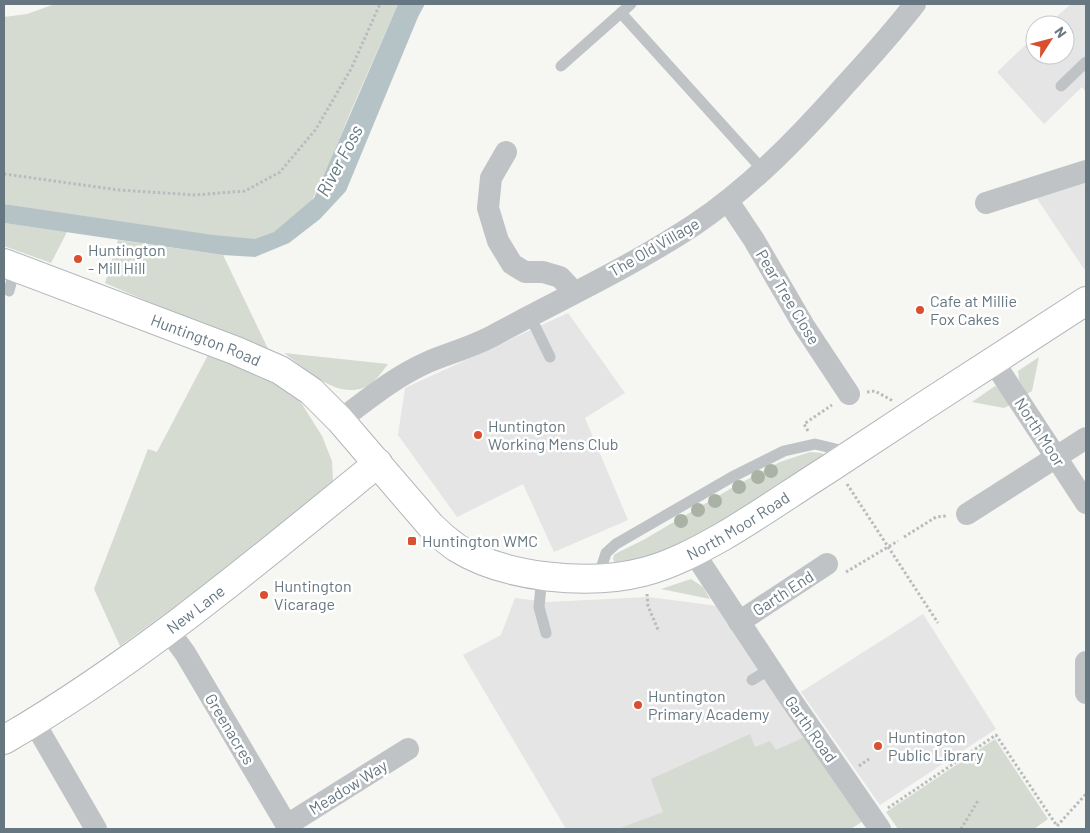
<svg xmlns="http://www.w3.org/2000/svg" width="1090" height="833" viewBox="0 0 1090 833" font-family="Barlow,sans-serif">
<style>
.built{fill:#e4e5e4}
.green{fill:#d6dbd2}
.water{fill:#b6c3c6}
.lines{fill:none;stroke-linecap:round;stroke-linejoin:round}
.secondary-casing{stroke:#b1b7bb;stroke-width:30}
.path{stroke:#b9bcbe;stroke-width:3;stroke-dasharray:2.5 2.5;stroke-linecap:butt}
.lane{stroke:#bfc3c6;stroke-width:11}
.street{stroke:#bfc3c6;stroke-width:22}
.secondary{stroke:#fff;stroke-width:28}
.tree{fill:#a9b2a5}
.poi-dot{fill:#da4f2f;stroke:#fff;stroke-width:2}
.labels{text-anchor:middle;stroke-width:5;stroke-linejoin:round;paint-order:stroke}
.street-label{font-size:16px;fill:#667782;stroke:#fff}
.poi-label{font-size:16px;fill:#667782;stroke:#fff;text-anchor:start}
.water-label{font-size:18px;font-style:italic;fill:#62787f;stroke:#fff}
</style>
<rect width="100%" height="100%" fill="#f6f6f3"/>
<g class="built">
<path d="M1071 4H1086V92L1082 87 1044 124 997 72 1035 36V55H1065V25H1047Z"/>
<path d="M1086 182V268L1084 269 1036 197Z"/>
<path d="M568 313 625 393 585 418 628 520 554 552 523 484 457 517 398 435 405 388Z"/>
<path d="M648 597 718 606 805 737 851 829H566L463 655 501 635 515 598 547 602Z"/>
<path d="M923 614 996 729 880 805 801 692Z"/>
</g>
<g class="green">
<path d="M55 4H398L350 113 328 167 312 200 278 231 251 242 4 204V17L27 14Z"/>
<path d="M4 223 67 232 51 263 4 246Z"/>
<path d="M118 240 223 255 271 355 105 283Z"/>
<path d="M284 353 388 364C381 373 374 384 363 388 334 398 305 368 284 353Z"/>
<path d="M208 355 277 383 292 393 302 404 322 436 332 461 333 481 323 496 286 526 120 646 94 589 148 449 157 452Z"/>
<path d="M1039 357 1032 391 1027 394 1019 380 1018 371Z"/>
<path d="M995 386 1004 391 1012 404 1004 408 972 402Z"/>
<path d="M810 452 822 453 825 456 822 461 680 547 621 564 615 563 613 559 614 555 617 553 645 539 735 486 780 462Z"/>
<path d="M691 579 703 587 710 599 661 589Z"/>
<path d="M750 734 755 747 770 741 776 750 805 737 863 821 851 829H618L663 812 651 779Z"/>
<path d="M995 739 1048 819 1034 829H898L886 812Z"/>
</g>
<path class="water" d="M398 4H425L418 17 346 191 320 219 289 243 255 257 223 255 4 223V204L213 235 255 239 274 232 314 198Z"/>
<g class="lines">
<defs>
<g id="secondary">
<path id="s1" d="M4 263 234 350 280 370 311 391 340 420 431 526C439 534 447 541 457 548 505 578 589 586 643 572 671 565 697 551 722 537 758 516 792 492 827 470 913 413 999 357 1086 301"/>
<path id="s2" d="M4 740C138 662 258 561 378 463"/>
</g>
</defs>
<use href="#secondary" class="secondary-casing"/>
<g class="path">
<path d="M4 174 119 190 195 195 245 191 280 172 316 129 351 69 380 4"/>
<path d="M867 392 875 391 893 401"/>
<path d="M808 431 804 424 832 405"/>
<path d="M847 484 938 623"/>
<path d="M904 537 936 517 947 516"/>
<path d="M846 572 898 541"/>
<path d="M647 594 648 606 659 632"/>
<path d="M859 766 869 759"/>
<path d="M888 808 996 735 1057 826 1086 794"/>
<path d="M961 829 979 799"/>
</g>
<g class="lane">
<path d="M621 13 763 170"/>
<path d="M561 66 631 4"/>
<path d="M1061 86 1086 62"/>
<path d="M9 291 15 267"/>
<path d="M530 316 550 357"/>
<path d="M542 576 539 607 546 633"/>
<path d="M598 578 606 553 616 544 732 477 784 451 815 444 848 452"/>
<path d="M752 680 770 669"/>
</g>
<g class="street">
<path d="M506 152 491 178 488 208 498 241 512 264 525 272H543L560 277 574 292"/>
<path d="M728 201 754 240 804 326 849 394"/>
<path d="M986 203 1086 171"/>
<path d="M993 361 1086 503"/>
<path d="M340 420C368 399 396 376 428 362 452 352 476 346 498 333 563 298 632 266 694 225 751 187 800 136 846 84 870 58 893 32 915 4"/>
<path d="M967 514 1086 438"/>
<path d="M694 553 789 697 880 829"/>
<path d="M739 622 827 564"/>
<path d="M168 630 185 653 289 829"/>
<path d="M1086 662V693"/>
<path d="M34 722 96 829"/>
<path d="M287 825 408 749"/>
</g>
<use href="#secondary" class="secondary"/>
</g>
<g class="tree">
<circle cx="771" cy="471" r="7"/>
<circle cx="758" cy="477" r="7"/>
<circle cx="739" cy="487" r="7"/>
<circle cx="715" cy="501" r="7"/>
<circle cx="698" cy="510" r="7"/>
<circle cx="681" cy="521" r="7"/>
</g>
<g class="poi-dot">
<circle cx="78" cy="259" r="5"/>
<circle cx="920" cy="310" r="5"/>
<circle cx="478" cy="435" r="5"/>
<rect x="407" y="536" width="10" height="10" rx="2.5"/>
<circle cx="264" cy="595" r="5"/>
<circle cx="638" cy="705" r="5"/>
<circle cx="878" cy="746" r="5"/>
</g>
<g class="labels">
<g class="street-label">
<text transform="translate(654 247) rotate(-30)" y="6">The Old Village</text>
<text transform="translate(788 297) rotate(59)" y="6">Pear Tree Close</text>
<text dy="6" stroke="none"><textPath href="#s1" startOffset="216">Huntington Road</textPath></text>
<text transform="translate(1040 432) rotate(57)" y="6">North Moor</text>
<text dy="6" stroke="none"><textPath href="#s1" startOffset="846">North Moor Road</textPath></text>
<text transform="translate(783 593) rotate(-33)" y="6">Garth End</text>
<text dy="6" stroke="none"><textPath href="#s2" startOffset="232">New Lane</textPath></text>
<text transform="translate(230 729) rotate(59)" y="6">Greenacres</text>
<text transform="translate(811 729) rotate(55)" y="6">Garth Road</text>
<text transform="translate(348 787) rotate(-32)" y="6">Meadow Way</text>
</g>
<g class="poi-label">
<text x="88" y="256">Huntington<tspan x="88" dy="18">- Mill Hill</tspan></text>
<text x="930" y="307">Cafe at Millie<tspan x="930" dy="18">Fox Cakes</tspan></text>
<text x="488" y="432">Huntington<tspan x="488" dy="18">Working Mens Club</tspan></text>
<text x="422" y="547">Huntington WMC</text>
<text x="274" y="592">Huntington<tspan x="274" dy="18">Vicarage</tspan></text>
<text x="648" y="702">Huntington<tspan x="648" dy="18">Primary Academy</tspan></text>
<text x="888" y="743">Huntington<tspan x="888" dy="18">Public Library</tspan></text>
</g>
<g class="water-label">
<text transform="translate(340 161) rotate(-62)" y="6">River Foss</text>
</g>
</g>
<rect width="1090" height="833" fill="none" stroke="#667782" stroke-width="10"/>
<g transform="translate(1050 40) rotate(54)"><circle r="24" fill="#ffffff" stroke="#c2c9cd"/>
<path d="M0-4L9 19L0 12L-9 19Z" fill="#da4f2f"/>
<text y="-8" font-size="14" font-weight="bold" text-anchor="middle" fill="#667782">N</text>
</g>
</svg>
